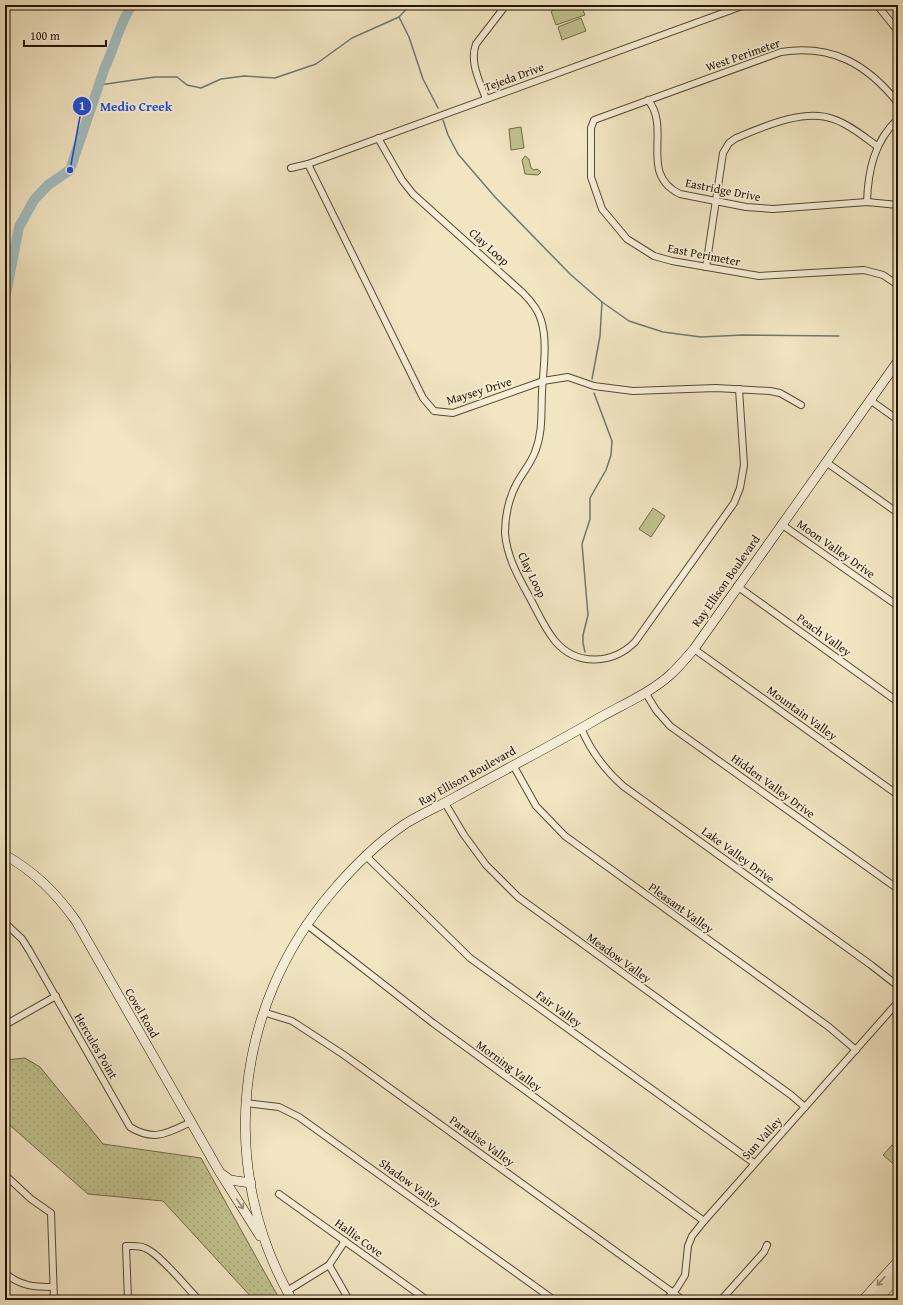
<svg xmlns="http://www.w3.org/2000/svg" width="903" height="1305" viewBox="0 0 903 1305" font-family="'Gentium Book Plus',serif">
<style>
.grass{fill:url(#grass-dots);stroke:#736a48}
.park{fill:url(#park-tufts);stroke:#736a48}
.pitch{fill:#c1c28f;stroke:#736a48}
.lines{fill:none;stroke-linecap:round;stroke-linejoin:round}
.stream{stroke:#6f7872;stroke-width:1.5}
.river{stroke:#a1bcbe;stroke-width:10}
.street-casing{stroke:#584830;stroke-width:8}
.secondary-casing{stroke:#251300;stroke-width:10}
.highway-casing{stroke:#251300;stroke-width:14}
.street{stroke:#f6eed7;stroke-width:6}
.secondary{stroke:#f6eed7;stroke-width:9}
.highway{stroke:#f1e5c2;stroke-width:12}
.oneway{stroke:#988b76}
.labels{text-anchor:middle;stroke-width:3.5;stroke-linejoin:round;paint-order:stroke}
.street-label{font-size:12px;fill:#251300;stroke:#f6eed7}
.leader{fill:none;stroke:#1d4ed8;stroke-width:1.5}
.callout-dot{fill:#1d4ed8;stroke:#f6eed7;stroke-width:1.5}
.mark-label{font-size:12px;text-anchor:middle;font-weight:bold;fill:#fff}
.callout-label{font-size:13px;text-anchor:middle;font-weight:bold;fill:#1d4ed8;stroke:#f6eed7;stroke-width:3.5;stroke-linejoin:round;paint-order:stroke}
</style>
<defs>
<pattern id="grass-dots" width="8" height="8" patternUnits="userSpaceOnUse"><rect width="8" height="8" fill="#c1c28f"/><path d="M2 2h.1M6 6h.1" fill="none" stroke="#a6a67a" stroke-width="1.8" stroke-linecap="round"/></pattern>
<pattern id="park-tufts" width="24" height="20" patternUnits="userSpaceOnUse"><rect width="24" height="20" fill="#c1c28f"/><path d="M3 7l-1-3M5 7V3M7 7l1-3M15 17l-1-3M17 17v-4M19 17l1-3" fill="none" stroke="#a6a67a"/></pattern>
</defs>
<rect width="100%" height="100%" fill="#f1e5c2"/>
<filter id="stains"><feTurbulence type="fractalNoise" baseFrequency=".005" numOctaves="4"/><feColorMatrix values="0 0 0 0 .2 0 0 0 0 .09 0 0 0 0 .02 0 0 0 .5 -.17"/></filter>
<radialGradient id="worn" r=".72"><stop offset=".6" stop-color="#630" stop-opacity="0"/><stop offset="1" stop-color="#630" stop-opacity=".3"/></radialGradient>
<path class="grass" d="M25 1058 40 1067 103 1144 201 1158 280 1300H254L163 1201 88 1194 5 1121V1060Z"/>
<g class="park">
<path d="M525 156 529 159 531 168 534 170 537 169 541 172 538 175 525 174 522 160Z"/>
<path d="M892 1145 898 1150V1168L883 1155Z"/>
</g>
<g class="pitch">
<path d="M567 5H581L585 15 556 25 551 11Z"/>
<path d="M581 18 586 31 562 40 558 27Z"/>
<path d="M521 127 524 148 511 150 509 129Z"/>
<path d="M653 508 665 516 651 537 639 529Z"/>
</g>
<g class="lines">
<g class="stream">
<path d="M399 17 409 37 423 79 438 108"/>
<path d="M99 85 155 77H177L187 85 201 88 221 79 244 76 275 78 316 64 352 38 399 17 410 5"/>
<path d="M443 120 448 135 458 154 495 197 570 274 602 302 629 321 663 332 701 337 743 335 839 336"/>
<path d="M592 379 600 336 602 302"/>
<path d="M585 652 583 643V635L588 615 582 544 590 519V498L606 470 611 455 612 441 594 393"/>
</g>
<g class="river">
<path d="M5 299 19 227 34 200 48 185 70 170 105 67C115 47 119 24 132 5"/>
<path d="M5 361 6 367 5 382"/>
</g>
<defs>
<g id="street">
<path d="M877 5 898 31"/>
<path d="M486 99C480 82 469 62 476 44L506 5"/>
<path d="M648 100C672 129 638 174 680 194L746 207 773 209 867 202 898 205"/>
<path d="M898 103C867 64 832 44 781 52L594 120 591 128V177L602 209 627 239 654 256 672 261 759 276 864 270 883 275 898 285"/>
<path d="M378 138 402 180 413 194 523 293C531 301 538 309 541 320 548 342 543 370 542 392 541 413 543 432 535 452 531 463 523 472 517 483 509 498 505 516 505 533 507 558 519 578 531 600 538 613 545 629 555 641 577 667 613 664 635 642L734 503 740 488 744 465 739 389"/>
<path d="M308 164 423 398 434 411 453 413 543 381 568 377 594 386 633 391 716 388 770 391 780 393 801 405"/>
<path d="M291 168 308 164 745 5"/>
<path d="M867 202C868 171 874 141 898 119"/>
<path d="M706 267 723 153 729 143 736 138C763 127 804 108 833 119 849 124 864 137 877 146"/>
<path d="M870 400 898 420"/>
<path d="M826 462 898 513"/>
<path d="M781 524 898 606"/>
<path d="M737 586 898 702"/>
<path d="M694 649 898 795"/>
<path d="M645 692 656 710 670 726 898 889"/>
<path d="M581 728C591 752 604 769 623 786L871 965 898 986"/>
<path d="M513 765 536 806 565 836 829 1027 856 1050"/>
<path d="M445 803 464 835 486 865 518 897 791 1095 805 1107"/>
<path d="M365 855 470 958 754 1163"/>
<path d="M5 923 22 939 29 950 130 1127C154 1142 168 1133 191 1122"/>
<path d="M306 924 433 1023 704 1221"/>
<path d="M263 1012 292 1021 344 1055 683 1300"/>
<path d="M5 1025 56 996"/>
<path d="M246 1103 279 1107 299 1117 554 1300"/>
<path d="M5 1175 31 1199 51 1213 54 1300"/>
<path d="M279 1194 427 1300"/>
<path d="M329 1265 349 1300"/>
<path d="M5 1273C20 1286 34 1287 53 1287"/>
<path d="M287 1291 329 1265 345 1241"/>
<path d="M128 1300 126 1246C133 1246 139 1245 145 1248 160 1254 186 1287 199 1300"/>
<path d="M666 1300 677 1288 685 1275 688 1246 692 1236 704 1221 898 1002"/>
<path d="M721 1300 764 1252 767 1245"/>
</g>
<g id="secondary">
<path d="M5 855C35 872 56 893 76 921L219 1171 260 1236"/>
<path d="M222 1174 230 1180 251 1183"/>
<path d="M292 1300C217 1169 234 1007 331 893 353 867 377 843 405 824 423 813 442 805 459 795 506 769 553 745 599 718 622 705 650 693 670 675 679 667 686 658 694 649L898 361"/>
<path d="M863 1300 898 1261"/>
</g>
<g id="highway">
<path d="M875 1300 898 1275"/>
<path d="M892 1300 898 1293"/>
</g>
</defs>
<use href="#street" class="street-casing"/>
<use href="#secondary" class="secondary-casing"/>
<use href="#highway" class="highway-casing"/>
<use href="#street" class="street"/>
<use href="#secondary" class="secondary"/>
<use href="#highway" class="highway"/>
</g>
<defs><path id="oneway-shaft" d="M-6 0H5M1.5-3L5.5 0L1.5 3" fill="none" stroke-width="1.6" stroke-linecap="round" stroke-linejoin="round"/></defs>
<g class="oneway">
<use href="#oneway-shaft" transform="translate(240 1204) rotate(56)"/>
<use href="#oneway-shaft" transform="translate(881 1281) rotate(132)"/>
</g>
<g class="labels">
<g class="street-label">
<text transform="translate(743 55) rotate(-19)" y="4">West Perimeter</text>
<text transform="translate(514 77) rotate(-20)" y="4">Tejeda Drive</text>
<text transform="translate(723 190) rotate(11)" y="4">Eastridge Drive</text>
<text transform="translate(489 247) rotate(42)" y="4">Clay Loop</text>
<text transform="translate(704 255) rotate(11)" y="4">East Perimeter</text>
<text transform="translate(479 391) rotate(-17)" y="4">Maysey Drive</text>
<text transform="translate(836 549) rotate(35)" y="4">Moon Valley Drive</text>
<text transform="translate(532 575) rotate(64)" y="4">Clay Loop</text>
<text transform="translate(726 581) rotate(-55)" y="4">Ray Ellison Boulevard</text>
<text transform="translate(824 635) rotate(36)" y="4">Peach Valley</text>
<text transform="translate(802 713) rotate(36)" y="4">Mountain Valley</text>
<text transform="translate(467 776) rotate(-29)" y="4">Ray Ellison Boulevard</text>
<text transform="translate(773 786) rotate(36)" y="4">Hidden Valley Drive</text>
<text transform="translate(738 855) rotate(36)" y="4">Lake Valley Drive</text>
<text transform="translate(681 908) rotate(36)" y="4">Pleasant Valley</text>
<text transform="translate(619 958) rotate(36)" y="4">Meadow Valley</text>
<text transform="translate(559 1009) rotate(36)" y="4">Fair Valley</text>
<text transform="translate(142 1013) rotate(60)" y="4">Covel Road</text>
<text transform="translate(96 1046) rotate(60)" y="4">Hercules Point</text>
<text transform="translate(509 1066) rotate(36)" y="4">Morning Valley</text>
<text transform="translate(762 1138) rotate(-48)" y="4">Sun Valley</text>
<text transform="translate(482 1141) rotate(36)" y="4">Paradise Valley</text>
<text transform="translate(410 1183) rotate(36)" y="4">Shadow Valley</text>
<text transform="translate(359 1238) rotate(36)" y="4">Hallie Cove</text>
</g>
</g>
<path class="leader" d="M70 170L82 106"/>
<g class="callout-dot">
<circle cx="70" cy="170" r="4"/>
<circle cx="82" cy="106" r="10"/>
</g>
<g class="mark-label">
<text x="82" y="110">1</text>
</g>
<g class="callout-label">
<text x="136" y="111">Medio Creek</text>
</g>
<rect width="903" height="1305" fill="none" stroke="#f1e5c2" stroke-width="20"/>
<rect x="6" y="6" width="891" height="1293" fill="none" stroke="#251300" stroke-width="2"/>
<rect x="10" y="10" width="883" height="1285" fill="none" stroke="#251300"/>
<path d="M24 40v6h82v-6" fill="none" stroke="#251300" stroke-width="2"/>
<text x="30" y="40" font-size="12" fill="#251300" stroke="#f6eed7" stroke-width="3" paint-order="stroke">100 m</text>
<rect width="100%" height="100%" filter="url(#stains)"/>
<rect width="100%" height="100%" fill="url(#worn)"/>
</svg>
